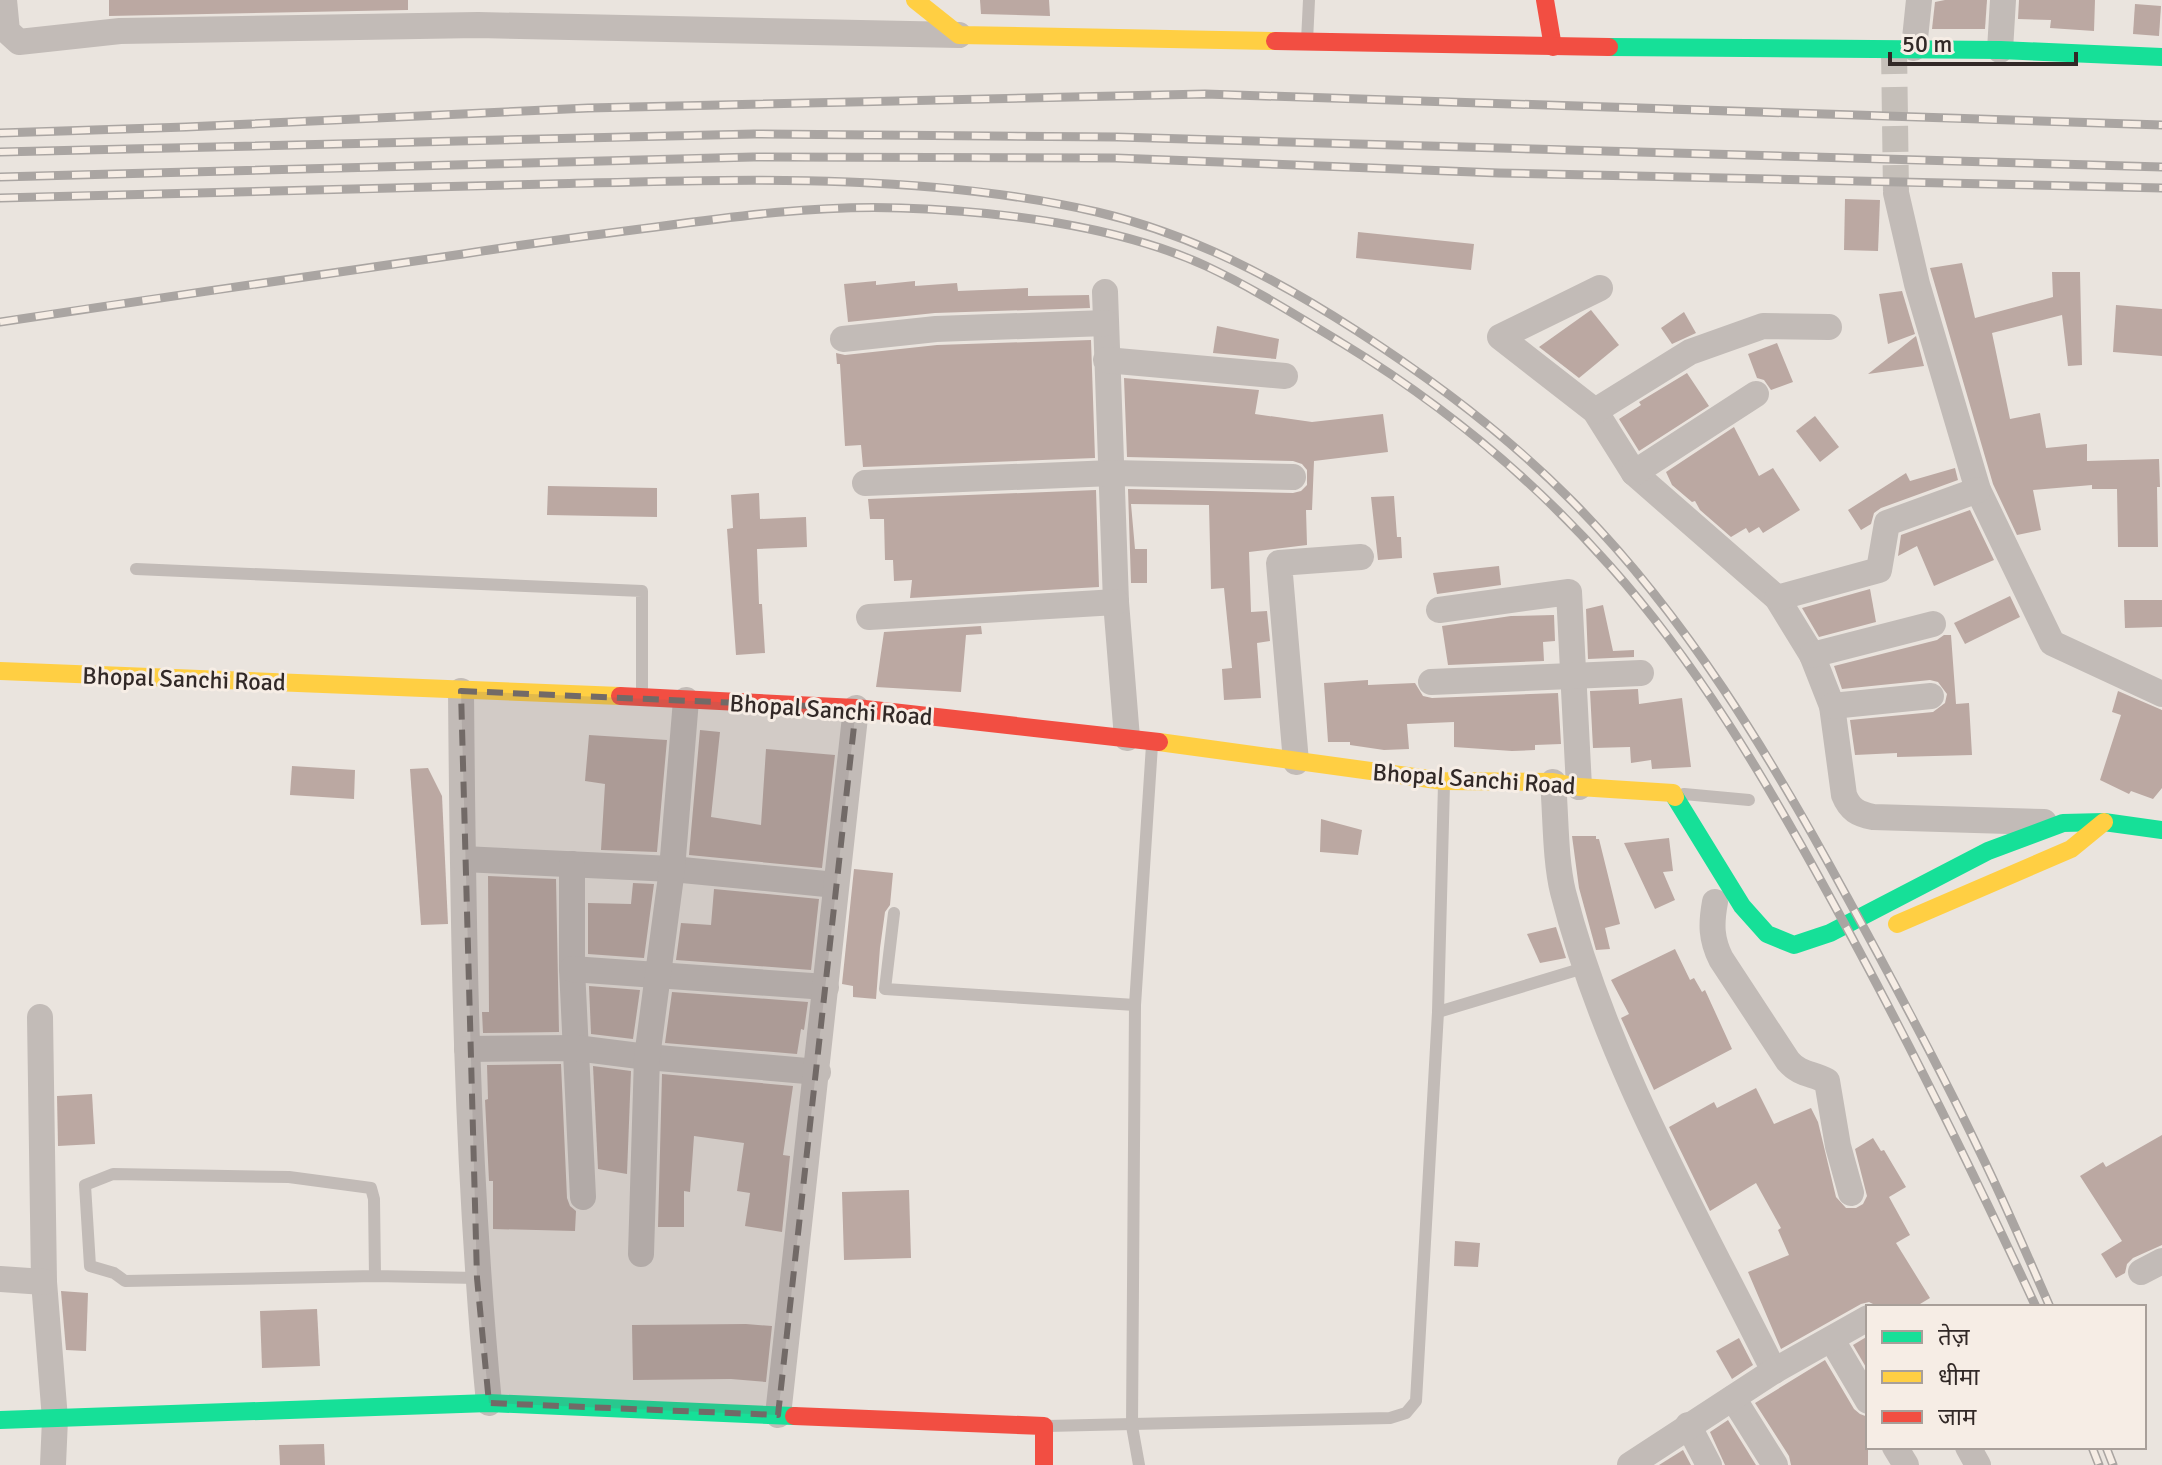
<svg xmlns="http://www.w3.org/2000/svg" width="2162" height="1465" viewBox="0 0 2162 1465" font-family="Signika,'Noto Sans Devanagari',sans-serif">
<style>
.building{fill:#bba8a2}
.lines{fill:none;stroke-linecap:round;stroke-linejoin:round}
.street-tunnel{stroke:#c5bfb9;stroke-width:26;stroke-dasharray:26 13;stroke-linecap:butt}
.lane{stroke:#c2bbb7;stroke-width:12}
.street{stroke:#c2bbb7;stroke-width:26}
.fast{stroke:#16e098;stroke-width:18}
.slow{stroke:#ffcf43;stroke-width:18}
.jam{stroke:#f24e42;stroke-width:18}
.rail-casing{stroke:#aaa5a2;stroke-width:9}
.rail{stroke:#f6ede5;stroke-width:6;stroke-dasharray:18;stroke-linecap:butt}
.marked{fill:#726a67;fill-opacity:0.2;stroke:#726a67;stroke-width:6;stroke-dasharray:16 10;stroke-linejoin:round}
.labels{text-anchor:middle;stroke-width:6;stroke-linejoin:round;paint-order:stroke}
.street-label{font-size:24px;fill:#322927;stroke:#f6ede5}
</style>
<rect width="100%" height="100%" fill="#eae4de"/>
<g class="building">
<path d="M109 0H408V10L109 16Z"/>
<path d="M980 0H1049L1050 16 981 14Z"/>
<path d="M1945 0H1987L1985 29H1932L1935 2Z"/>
<path d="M2019 0H2095L2094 31 2050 28 2051 20 2018 19Z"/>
<path d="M2135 4 2161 6 2159 36 2133 34Z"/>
<path d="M1845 199 1880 200 1878 251 1844 250Z"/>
<path d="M1358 232 1474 244 1471 270 1356 258Z"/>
<path d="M1962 263 1975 318 2053 297 2052 272H2080L2082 365 2068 366 2062 315 1992 333 2010 419 2040 413 2046 448 2087 444V461L2159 459 2160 487H2157L2158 547H2118L2117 489H2092V485L2033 490 2041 530 2017 535 1993 484 1930 268Z"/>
<path d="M876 281V285L915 281V286L957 283 958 291 1028 288V296L1089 295 1090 308 935 313 848 322 844 284Z"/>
<path d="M1902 291 1915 334 1888 344 1879 294Z"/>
<path d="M2116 305 2162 309V356L2113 352Z"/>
<path d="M1591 310 1619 345 1579 378 1539 347Z"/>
<path d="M1684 312 1696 333 1672 344 1661 328Z"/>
<path d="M1217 326 1279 339 1276 359 1213 353Z"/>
<path d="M1916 336 1924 366 1868 374Z"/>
<path d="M1091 340 1095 458 863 467 861 445 845 446 840 364H837L836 353 845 355 937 345Z"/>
<path d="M1777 343 1793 382 1771 390 1764 380 1757 378 1748 354Z"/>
<path d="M1687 373 1709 406 1639 451 1619 419 1641 405 1639 402Z"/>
<path d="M1124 378 1259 390 1255 414 1312 422 1383 414 1388 452 1314 461 1312 510H1306L1307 545 1249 552 1251 612 1267 611 1270 641 1257 643 1261 698 1224 700 1222 669 1232 668 1224 588 1211 589 1209 505 1131 504 1135 549H1147V583H1131L1128 489 1293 493 1301 491 1307 485V470L1302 464 1293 461 1127 457Z"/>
<path d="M1815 416 1839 447 1820 462 1796 431Z"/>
<path d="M1734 427 1759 476 1773 468 1800 510 1763 533 1759 527 1749 533 1746 528 1731 537 1700 510 1695 501 1692 502 1672 485 1666 472Z"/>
<path d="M1955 468 1958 480 1881 508 1874 513 1871 524 1861 530 1848 510 1906 473 1910 481Z"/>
<path d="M548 486 657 488V517L547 515Z"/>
<path d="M1096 490 1099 587 910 598 912 580 894 581 893 560H885L884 519H870L868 499Z"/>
<path d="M759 493 760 519 806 517 807 547 757 549 759 604H762L765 653 736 655 727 529 733 528 731 495Z"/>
<path d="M1394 496 1397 537H1401L1402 558 1378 560 1371 497Z"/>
<path d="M1970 510 1994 560 1934 586 1917 546 1898 556 1901 535Z"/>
<path d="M1499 566 1501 585 1437 594 1433 573Z"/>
<path d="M1870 589 1876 622 1819 637 1802 608Z"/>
<path d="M2010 596 2020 617 1965 644 1954 623Z"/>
<path d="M2124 600H2162V627L2125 628Z"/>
<path d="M1603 605 1613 651 1634 650V657L1588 659 1586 609Z"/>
<path d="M1554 615 1555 641 1543 642 1544 661 1448 665 1442 626 1511 616Z"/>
<path d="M981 626 982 634 966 635 961 692 876 687 884 632Z"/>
<path d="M1944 635H1951L1956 704 1969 703 1972 755 1897 757V753L1855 755 1850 720 1933 712 1945 703 1947 694 1938 682 1930 680 1842 689 1834 666 1937 640Z"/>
<path d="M1368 680V685L1415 683 1423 696 1432 698 1558 693 1561 744 1535 745V750L1512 751 1454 747V722L1407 724 1409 749 1384 750 1350 745V742H1328L1324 683Z"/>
<path d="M1638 689 1639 704 1682 698 1691 767 1652 769 1651 760 1631 763 1630 747 1593 748 1590 691Z"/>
<path d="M2118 691 2162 710V788L2153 799 2131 791 2129 794 2100 780 2121 715 2112 712Z"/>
<path d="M700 730 720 732 711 817 761 825 766 749 835 755 822 868 689 855Z"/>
<path d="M589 735 667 740 657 852 601 850 605 784 585 781Z"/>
<path d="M292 766 355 770 354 799 290 795Z"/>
<path d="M428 768 442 796 448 924 421 925 410 769Z"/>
<path d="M1321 819 1362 830 1358 855 1320 852Z"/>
<path d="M1572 836H1596V839H1599L1620 924 1605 928 1610 949 1596 950 1579 888Z"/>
<path d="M1669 838 1673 871 1663 872 1675 900 1655 909 1624 843Z"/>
<path d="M854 869 893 873 890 905 885 912 880 948 876 999 853 997V986L842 984Z"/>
<path d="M488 876 556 879 559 1032 483 1033 482 1012H489Z"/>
<path d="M633 883 654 884 644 958 588 954V903L631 904Z"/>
<path d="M714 889 819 899 811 970 676 960 681 923 711 925Z"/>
<path d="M1556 927 1566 958 1540 963 1527 934Z"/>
<path d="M1675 949 1690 980 1694 978 1702 992 1705 990 1732 1049 1654 1090 1621 1018 1629 1014 1611 980Z"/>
<path d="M589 986 640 990 633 1039 591 1034Z"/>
<path d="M672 992 808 1002 804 1030 801 1029 797 1054 665 1043Z"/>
<path d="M561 1064 567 1198 570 1206 576 1211 575 1231 493 1229V1181H489L485 1100 488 1099 487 1065Z"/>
<path d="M593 1066 631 1071 627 1174 598 1169Z"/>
<path d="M662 1074 793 1086 783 1155 790 1156 782 1232 745 1226 750 1193 737 1191 744 1143 694 1136 690 1192 684 1191V1227H658Z"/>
<path d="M1756 1088 1774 1124 1811 1108 1818 1122 1836 1197 1846 1208H1856L1863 1204 1867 1196 1855 1149 1873 1138 1881 1151 1884 1150 1906 1187 1889 1197 1910 1235 1896 1243 1930 1298 1915 1307H1879L1869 1302 1861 1304 1781 1349 1748 1272 1789 1255 1778 1230 1781 1228 1756 1183 1710 1211 1669 1127 1714 1102 1717 1108Z"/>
<path d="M92 1094 95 1144 58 1146 57 1096Z"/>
<path d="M2162 1135V1245L2133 1258 2127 1264 2125 1273 2116 1278 2101 1254 2122 1241 2080 1176 2103 1162 2106 1167Z"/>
<path d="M909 1190 911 1258 844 1260 842 1192Z"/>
<path d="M1455 1241 1480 1243 1478 1267 1454 1266Z"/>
<path d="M61 1291 88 1293 86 1351 66 1350Z"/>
<path d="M317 1309 320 1366 262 1368 260 1311Z"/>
<path d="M746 1324 772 1326 766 1382 731 1379 633 1380 632 1325Z"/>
<path d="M1868 1336V1368L1867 1369 1853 1345Z"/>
<path d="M1739 1338 1753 1365 1732 1379 1716 1351Z"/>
<path d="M1825 1360 1854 1409 1860 1414 1868 1417V1465H1791L1789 1456 1755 1403Z"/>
<path d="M1728 1420 1756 1465H1725L1710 1432Z"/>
<path d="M324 1444 325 1465H280L279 1445Z"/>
<path d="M1683 1450 1691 1465H1659Z"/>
</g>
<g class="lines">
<path class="street-tunnel" d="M1894 48 1896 193"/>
<g class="lane">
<path d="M1307 41 1309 0"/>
<path d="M136 569 642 591V690"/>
<path d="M1684 794 1749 800"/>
<path d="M894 913 885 989 1135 1005"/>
<path d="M1438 1012 1587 967"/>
<path d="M375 1276 374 1199 371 1188 289 1177 113 1174 85 1185 90 1266 114 1273 125 1281 375 1276 477 1278"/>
<path d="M1047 1426 1390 1418 1406 1413 1416 1401 1438 1012 1444 784"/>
<path d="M1139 1465 1132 1426 1135 1005 1152 745"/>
</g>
<g class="street">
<path d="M4 0 7 31 19 42 120 31 478 25 959 35"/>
<path d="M1914 48 1919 0"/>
<path d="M2000 50 2003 0"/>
<path d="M1896 193 1917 284 1978 490 2052 643 2162 694"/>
<path d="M1600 288 1500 337 1595 411 1634 473 1777 598 1812 655 1832 706 1844 795C1850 810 1858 814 1873 817L2044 822"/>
<path d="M1105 292 1116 602 1127 738"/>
<path d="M843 339 936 329 1106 323"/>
<path d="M1106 360 1285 376"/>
<path d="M1595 411 1690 352 1763 326 1829 327"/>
<path d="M1634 473 1756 394"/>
<path d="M865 483 1112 473 1293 477"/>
<path d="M1777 598 1879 570 1887 523 1978 490"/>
<path d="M1439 610 1569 592 1579 787"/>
<path d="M869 617 1116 602"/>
<path d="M1812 655 1933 624"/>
<path d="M1431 682 1641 673"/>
<path d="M461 691C463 929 466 1166 489 1403"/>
<path d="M1832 706 1931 696"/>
<path d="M1296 762 1279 563 1361 557"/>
<path d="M1553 782C1556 817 1555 859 1563 892 1606 1061 1697 1216 1774 1371"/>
<path d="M463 859 672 869 836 885"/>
<path d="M572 864V969L583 1197"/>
<path d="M1715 902C1711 924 1711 939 1721 959L1788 1061C1800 1075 1812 1073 1827 1081L1838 1146 1851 1193"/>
<path d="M572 969 826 987"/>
<path d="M40 1017 44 1282 55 1419 53 1465"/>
<path d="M467 1049 576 1048 647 1057 818 1072"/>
<path d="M641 1254 647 1057 672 869 686 700"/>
<path d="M2141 1272 2162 1261"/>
<path d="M0 1279 44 1282"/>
<path d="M1832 1340 1868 1401"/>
<path d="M1733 1398 1775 1465"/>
<path d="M778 1415 856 708"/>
<path d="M1688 1425 1709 1465"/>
<path d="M1895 1447 1906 1465"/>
<path d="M1968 1447 1978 1465"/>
<path d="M1630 1465 1774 1371 1868 1318"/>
</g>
<g class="fast">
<path d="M1609 47 2000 50 2162 57"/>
<path d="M1675 797 1742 906 1767 934 1794 945 1830 933 1988 851 2063 823 2104 822 2162 830"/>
<path d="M0 1420 489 1403 794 1416"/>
</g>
<g class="slow">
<path d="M915 0 959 35 1275 41"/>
<path d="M0 671 620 696"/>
<path d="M1159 742 1444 781 1553 782 1579 787 1673 793 1675 797"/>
<path d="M1897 924 2071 849 2104 822"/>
</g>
<g class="jam">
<path d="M1545 0 1553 47"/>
<path d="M1275 41 1609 47"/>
<path d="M620 696 856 708 1159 742"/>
<path d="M794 1416 1044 1426V1465"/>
</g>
<defs>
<g id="rail">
<path d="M0 133 186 127 588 108 1205 94 2162 125"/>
<path d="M0 152 754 134 1117 137 2162 167"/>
<path d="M0 177 753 157 1116 158 1499 173 2162 188"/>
<path d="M0 198C183 193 366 189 549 184 730 180 919 171 1097 212 1192 234 1276 279 1357 331 1433 380 1508 436 1572 501 1686 616 1770 755 1847 897 1893 981 1939 1066 1980 1152 2005 1203 2027 1255 2050 1307"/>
<path d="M0 322C154 298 309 277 463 254 527 244 591 235 656 227 737 216 818 205 901 208 998 211 1117 225 1206 266 1253 288 1297 316 1342 343 1441 403 1533 479 1610 566 1696 662 1764 777 1826 890 1901 1026 1970 1165 2036 1307"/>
<path d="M2092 1447 2099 1465"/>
<path d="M2106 1447 2113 1465"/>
</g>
</defs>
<use href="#rail" class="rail-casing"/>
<use href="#rail" class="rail"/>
</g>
<path class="marked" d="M461 691 856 708 778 1415 489 1403 477 1278Z"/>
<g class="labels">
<g class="street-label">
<text transform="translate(184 679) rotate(2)" y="8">Bhopal Sanchi Road</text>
<text transform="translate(831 710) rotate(4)" y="8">Bhopal Sanchi Road</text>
<text transform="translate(1474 779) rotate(4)" y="8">Bhopal Sanchi Road</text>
</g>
</g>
<rect x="1866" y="1305" width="280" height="144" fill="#f6ede5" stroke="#a89f99" stroke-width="2"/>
<rect x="1882" y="1331" width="40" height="12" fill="#16e098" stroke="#a89f99" stroke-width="2"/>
<text x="1938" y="1345" font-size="24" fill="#322927">तेज़</text>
<rect x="1882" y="1371" width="40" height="12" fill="#ffcf43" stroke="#a89f99" stroke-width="2"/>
<text x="1938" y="1385" font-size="24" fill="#322927">धीमा</text>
<rect x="1882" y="1411" width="40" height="12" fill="#f24e42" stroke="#a89f99" stroke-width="2"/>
<text x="1938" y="1425" font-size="24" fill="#322927">जाम</text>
<path d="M1890 52v12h186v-12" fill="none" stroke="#322927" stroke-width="4"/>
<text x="1902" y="52" font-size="24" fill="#322927" stroke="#f6ede5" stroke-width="6" paint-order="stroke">50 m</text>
</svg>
